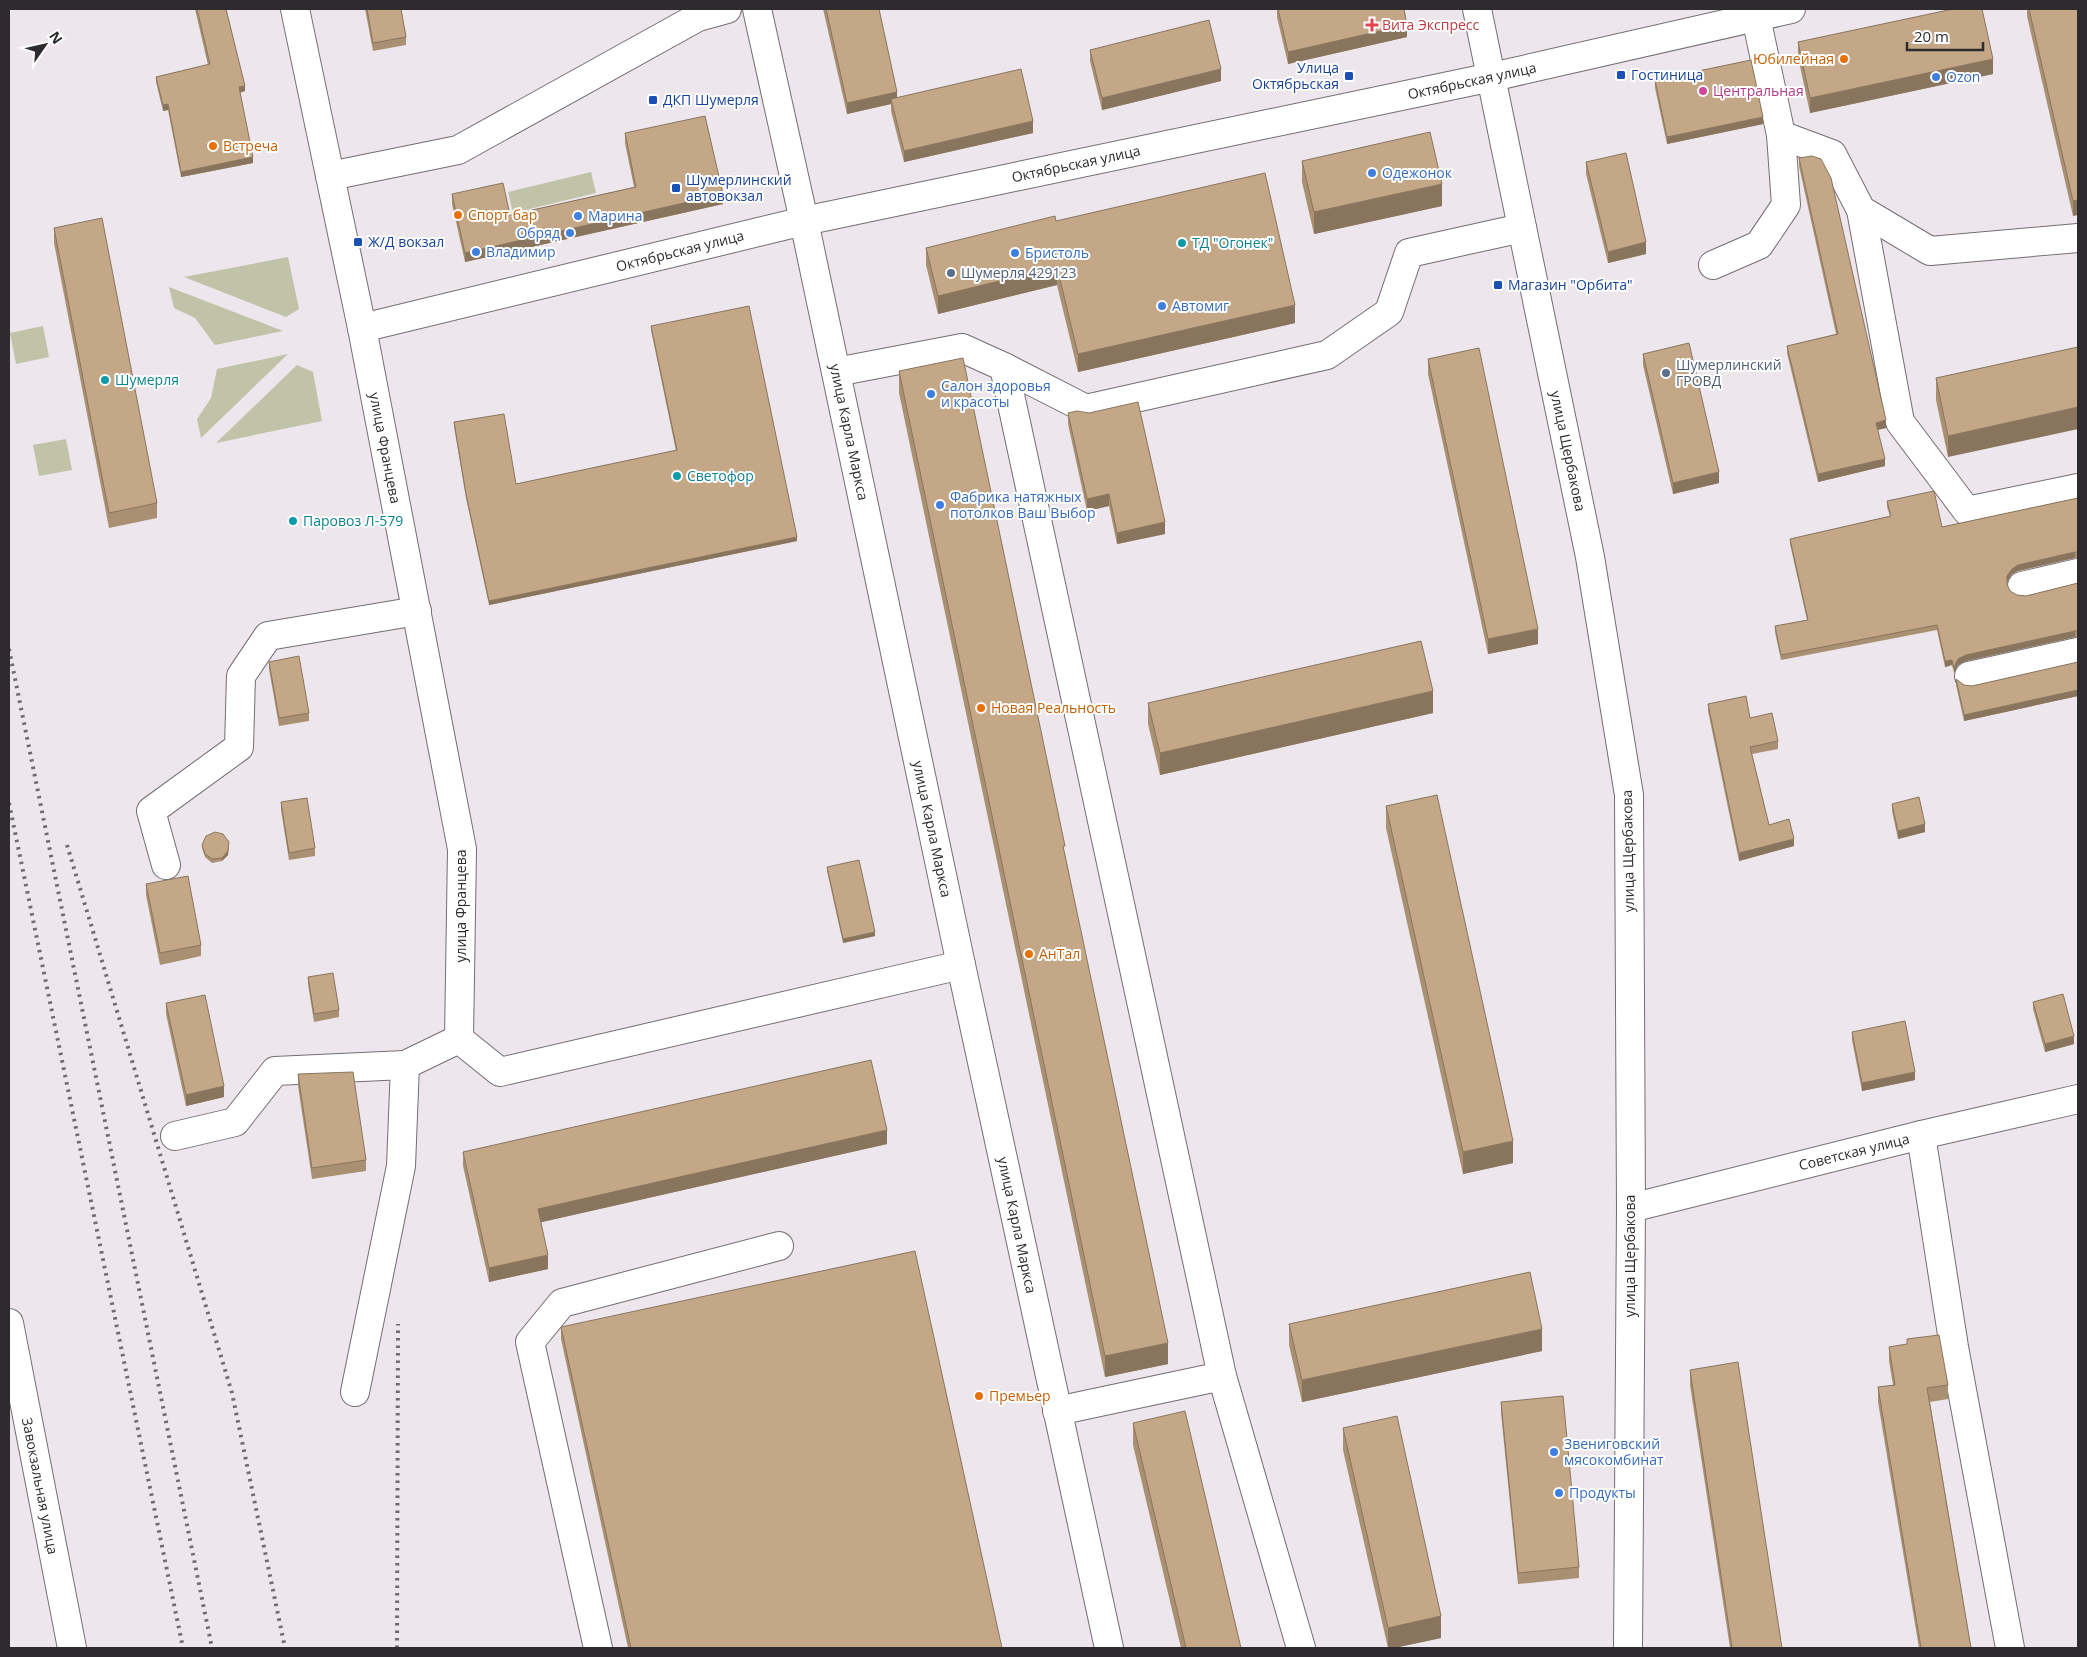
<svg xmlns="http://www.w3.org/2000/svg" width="2087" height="1657" viewBox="0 0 2087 1657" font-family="'Open Sans',sans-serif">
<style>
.green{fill:#c1c3a8}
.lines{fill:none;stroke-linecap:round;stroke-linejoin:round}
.minor-casing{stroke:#736e72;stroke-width:30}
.major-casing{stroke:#736e72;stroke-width:30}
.minor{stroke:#fff;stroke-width:28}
.major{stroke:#fff;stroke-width:28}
.rail{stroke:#6f6b6f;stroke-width:4;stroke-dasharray:2.5 5;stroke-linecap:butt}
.wall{fill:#a99073}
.shaded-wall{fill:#89755e}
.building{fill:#c4a786;stroke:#89755e}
.health-dot{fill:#e0444e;stroke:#fff;stroke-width:2}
.food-dot{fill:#e8710a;stroke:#fff;stroke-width:2}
.transit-dot{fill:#1a4fb4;stroke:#fff;stroke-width:2}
.shop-dot{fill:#3f7fe0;stroke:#fff;stroke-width:2}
.hotel-dot{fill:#d1479c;stroke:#fff;stroke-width:2}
.culture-dot{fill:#0f9aa8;stroke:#fff;stroke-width:2}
.service-dot{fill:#5c6f8a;stroke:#fff;stroke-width:2}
.labels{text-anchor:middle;stroke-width:4;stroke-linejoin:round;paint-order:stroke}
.health-label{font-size:14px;fill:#be3a42;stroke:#fff;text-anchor:start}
.food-label{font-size:14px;fill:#c56008;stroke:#fff;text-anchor:start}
.transit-label{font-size:14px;fill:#164399;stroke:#fff;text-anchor:start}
.shop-label{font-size:14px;fill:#366cbe;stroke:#fff;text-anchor:start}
.street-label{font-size:14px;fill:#2d2b2d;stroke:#fff}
.hotel-label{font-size:14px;fill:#b23c85;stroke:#fff;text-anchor:start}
.culture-label{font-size:14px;fill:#0d838f;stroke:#fff;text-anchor:start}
.service-label{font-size:14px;fill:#4e5e75;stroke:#fff;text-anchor:start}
</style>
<rect width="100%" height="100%" fill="#ede6ec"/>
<g class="green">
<path d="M591 172 596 193 513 213 508 192Z"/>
<path d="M288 257 299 309 286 317 184 277Z"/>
<path d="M169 287 283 331 215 345 195 318 174 308Z"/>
<path d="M43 326 49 357 16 364 10 333Z"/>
<path d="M288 354 201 438 197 419 211 398 217 369Z"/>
<path d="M297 365 313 372 322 421 216 443Z"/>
<path d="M66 439 72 470 39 476 33 445Z"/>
</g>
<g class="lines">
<defs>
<g id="minor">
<path d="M757 9 804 221 961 965 1109 1648"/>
<path d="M1781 135 1832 154 1861 210 1930 251 2078 238"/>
<path d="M330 176 458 150 698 17 727 9"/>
<path d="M1861 210 1900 422 1967 511 2078 488"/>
<path d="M1713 265 1759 245 1786 205 1781 135 1756 17"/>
<path d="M362 328 462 849 459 1039"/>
<path d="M1004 367 1086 409 1327 355 1389 312 1409 253 1522 228"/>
<path d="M836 372 962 348 1004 367 1222 1376 1301 1648"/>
<path d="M2022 586 2078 573"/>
<path d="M1969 676 2078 652"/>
<path d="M166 865 151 811 239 747 241 676 268 636 417 611"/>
<path d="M459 1039 500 1072 961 965"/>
<path d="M1921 1135 1954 1347 2010 1648"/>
<path d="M175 1136 235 1122 275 1071 405 1065 459 1039"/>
<path d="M1631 1208 1921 1135 2078 1099"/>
<path d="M9 1323 72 1648"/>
<path d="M355 1392 401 1166 405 1065"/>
<path d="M1057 1411 1222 1376"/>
<path d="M598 1648 530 1342 562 1303 779 1246"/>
</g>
<g id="major">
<path d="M295 9 362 328 804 221 1492 77 1791 9"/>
<path d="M1477 9 1590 557 1629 795 1631 1208 1628 1648"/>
</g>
</defs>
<use href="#minor" class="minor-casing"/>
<use href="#major" class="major-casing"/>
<use href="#minor" class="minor"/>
<use href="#major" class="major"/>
<g class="rail">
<path d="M9 649 212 1648"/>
<path d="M9 803 183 1648"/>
<path d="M67 845 232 1393 285 1648"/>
<path d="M397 1648 398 1324"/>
</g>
</g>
<g class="wall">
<path d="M195 9H226L245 91 240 92 253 163 181 177 168 110 163 111 156 82V77L208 65Z"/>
<path d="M365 9H401L406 37V45L373 51Z"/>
<path d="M823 9H879L897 98 1033 133 904 162 891 111V104L847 114Z"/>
<path d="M1277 9H1404L1407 37 1288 64 1277 17Z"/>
<path d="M2027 9H2078L2073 216 2027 16Z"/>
<path d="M1798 42 1993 74 1810 113 1798 57Z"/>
<path d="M1090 50 1221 81 1102 110 1090 61Z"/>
<path d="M1655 80 1763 124 1667 144 1655 88Z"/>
<path d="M625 133 723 204 465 262 452 204V194L510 215 634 187 625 143Z"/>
<path d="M1799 158 1886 428 1878 430 1885 466 1818 482 1787 353V346L1836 334 1799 166Z"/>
<path d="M1302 161 1442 206 1314 234 1302 182Z"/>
<path d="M1586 162 1646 254 1608 263 1586 174Z"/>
<path d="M1056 221 1295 323 1078 372 1057 285 938 314 926 265V248Z"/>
<path d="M54 228 157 503V518L109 528 54 243Z"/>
<path d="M651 326 797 541 489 605 466 498 454 426V422L516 484 676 451 651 330Z"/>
<path d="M2078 347 1948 457 1936 400V378Z"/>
<path d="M1643 354 1719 483 1673 494 1643 365Z"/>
<path d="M1428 359 1538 644 1488 654 1428 374Z"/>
<path d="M899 371 1065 854 1168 1364 1105 1377 899 393Z"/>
<path d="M1068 413H1089L1165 534 1117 544 1109 506 1087 511 1068 424Z"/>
<path d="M2078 498V558H2075L2018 571 2012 574 2007 582V584L2010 591 2017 595 2026 596 2078 583V637H2075L1966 661 1958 665 1954 673 1952 665 1945 667 1937 630 1781 660 1775 632V626L1807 620 1790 544V539L1890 516 1887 507V501L1942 527Z"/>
<path d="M269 662 309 713V721L279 726 269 669Z"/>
<path d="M2078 662V696L1964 721 1956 685V679L1964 685 1972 686Z"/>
<path d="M1148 703 1433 713 1160 775 1148 724Z"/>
<path d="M1708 704 1750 718 1778 741V749L1752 754 1769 825 1794 846 1739 861 1708 711Z"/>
<path d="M281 802 315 848V856L289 860 281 810Z"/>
<path d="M1892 804 1925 832 1898 839 1892 811Z"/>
<path d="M1386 806 1513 1163 1463 1174 1386 828Z"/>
<path d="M202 845 228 855 222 861 212 863 205 857 202 848Z"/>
<path d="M827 867 875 936 843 943 827 871Z"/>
<path d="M146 884 201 945V956L160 965 146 895Z"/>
<path d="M308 977 339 1010V1017L314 1022 308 984Z"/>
<path d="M2033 1002 2074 1044 2045 1052 2033 1009Z"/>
<path d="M166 1003 224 1097 186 1106 166 1014Z"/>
<path d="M1852 1032 1915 1080 1862 1091 1852 1040Z"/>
<path d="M298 1074 366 1160V1171L312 1179 298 1086Z"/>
<path d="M887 1144 541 1222 548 1269 489 1282 463 1166V1152Z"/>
<path d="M1289 1324 1542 1351 1302 1402 1289 1345Z"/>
<path d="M561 1327 1002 1648H628L561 1339Z"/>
<path d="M1907 1339 1948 1385V1399L1930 1402 1971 1648H1919L1878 1402V1387L1893 1385 1889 1361V1347L1907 1344Z"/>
<path d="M1690 1370 1782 1648H1730L1690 1385Z"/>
<path d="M1501 1402 1579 1567V1578L1518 1584 1501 1413Z"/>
<path d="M1133 1423 1241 1648H1181L1133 1445Z"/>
<path d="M1343 1428 1441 1638 1394 1648H1388L1343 1450Z"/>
</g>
<g class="shaded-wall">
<path d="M1407 25V37L1288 64V52Z"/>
<path d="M1993 59V74L1810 113V98Z"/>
<path d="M1221 69V81L1102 110V98Z"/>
<path d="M245 86V91L239 93V87Z"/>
<path d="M897 92V103L891 99V104L847 114V103Z"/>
<path d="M168 104V110L163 111V105Z"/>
<path d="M1763 117V124L1667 144V137Z"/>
<path d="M1033 121V133L904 162V151Z"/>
<path d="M253 157V163L181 177V172Z"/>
<path d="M1442 184V206L1314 234V212Z"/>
<path d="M723 194V204L465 262V253Z"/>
<path d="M2078 200V215L2073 216V201Z"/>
<path d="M1646 242V254L1608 263V252Z"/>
<path d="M1057 267V285L938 314V296Z"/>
<path d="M1295 305V323L1078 372V354Z"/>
<path d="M2078 407V429L1948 457V436Z"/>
<path d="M1886 420V428L1876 430V423Z"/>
<path d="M1885 459V466L1818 482V474Z"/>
<path d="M1719 472V483L1673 494V483Z"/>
<path d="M1109 494V506L1087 511V499Z"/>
<path d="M1165 522V534L1117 544V533Z"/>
<path d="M797 537V541L489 605V601Z"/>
<path d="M2075 552V558L2018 571 2012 574 2007 582V576L2012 569 2018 565Z"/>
<path d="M1538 629V644L1488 654V639Z"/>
<path d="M2075 631V637L1966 661 1958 665 1954 673V668L1958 659 1966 655Z"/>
<path d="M1952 660V665L1945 667V661Z"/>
<path d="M2078 690V696L1964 721V715Z"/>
<path d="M1433 691V713L1160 775V753Z"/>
<path d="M1925 824V832L1898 839V831Z"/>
<path d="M1794 839V846L1739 861V853Z"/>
<path d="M229 846 228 855 222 861V858Z"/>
<path d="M875 932V936L843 943V939Z"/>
<path d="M2074 1036V1044L2045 1052V1044Z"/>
<path d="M1915 1072V1080L1862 1091V1083Z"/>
<path d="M224 1086V1097L186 1106V1095Z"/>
<path d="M887 1130V1144L538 1223V1209Z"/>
<path d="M1513 1141V1163L1463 1174V1152Z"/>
<path d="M548 1255V1269L489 1282V1268Z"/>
<path d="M1542 1329V1351L1302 1402V1380Z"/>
<path d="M1168 1343V1364L1105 1377V1356Z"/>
<path d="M1441 1616V1638L1394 1648H1388V1628Z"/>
</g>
<g class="building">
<path d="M197 9H226L245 86 239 87 253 157 181 172 168 104 163 105 156 77 210 64Z"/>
<path d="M367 9H401L406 37 373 43Z"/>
<path d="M826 9H879L897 92 847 103Z"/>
<path d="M1278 9H1404L1407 25 1288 52Z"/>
<path d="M1953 9H1982L1993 59 1810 98 1798 42Z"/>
<path d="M2029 9H2078V200L2073 201Z"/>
<path d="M1209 20 1221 69 1102 98 1090 50Z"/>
<path d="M1751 60 1763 117 1667 137 1655 80Z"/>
<path d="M1021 69 1033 121 904 151 891 99Z"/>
<path d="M705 116 723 194 465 253 452 194 503 183 510 215 636 187 625 133Z"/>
<path d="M1430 132 1442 184 1314 212 1302 161Z"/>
<path d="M1626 153 1646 242 1608 252 1586 162Z"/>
<path d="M1812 156 1821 159 1831 178 1886 420 1876 423 1885 459 1818 474 1787 346 1838 334 1799 158Z"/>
<path d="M1265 173 1295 305 1078 354 1057 267 938 296 926 248 1055 216 1056 221Z"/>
<path d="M102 218 157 503 109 513 54 228Z"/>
<path d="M749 306 797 537 489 601 466 494 454 422 504 414 516 484 677 450 651 326Z"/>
<path d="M1689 343 1719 472 1673 483 1643 354Z"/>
<path d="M2078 347V407L1948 436 1936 378Z"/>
<path d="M1479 348 1538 629 1488 639 1428 359Z"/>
<path d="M963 358 1065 846H1063L1168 1343 1105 1356 899 371Z"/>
<path d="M1138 402 1165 522 1117 533 1109 494 1087 499 1068 413 1077 411 1089 413Z"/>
<path d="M1934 491 1942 527 2078 498V552H2075L2018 565 2012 569 2007 576V584L2010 591 2017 595 2026 596 2078 583V631H2075L1966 655 1958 659 1954 668 1952 660 1945 661 1937 625 1781 655 1775 626 1808 620 1790 539 1891 516 1887 501Z"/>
<path d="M1421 641 1433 691 1160 753 1148 703Z"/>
<path d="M299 656 309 713 279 718 269 662Z"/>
<path d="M2078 662V690L1964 715 1956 679 1964 685 1972 686Z"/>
<path d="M1746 696 1750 718 1772 713 1778 741 1750 747 1769 825 1789 819 1794 839 1739 853 1708 704Z"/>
<path d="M1437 795 1513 1141 1463 1152 1386 806Z"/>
<path d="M1919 797 1925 824 1898 831 1892 804Z"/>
<path d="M307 798 315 848 289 853 281 802Z"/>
<path d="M215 832 223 834 229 842 228 851 222 858 212 859 205 854 202 845 206 836Z"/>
<path d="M859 860 875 932 843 939 827 867Z"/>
<path d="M188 876 201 945 160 953 146 884Z"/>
<path d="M333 973 339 1010 314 1014 308 977Z"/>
<path d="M2063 994 2074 1036 2045 1044 2033 1002Z"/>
<path d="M205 995 224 1086 186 1095 166 1003Z"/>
<path d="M1905 1021 1915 1072 1862 1083 1852 1032Z"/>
<path d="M871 1060 887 1130 538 1209 548 1255 489 1268 463 1152Z"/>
<path d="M353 1072 366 1160 312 1168 298 1074Z"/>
<path d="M915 1251 1002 1648H631L561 1327Z"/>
<path d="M1530 1272 1542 1329 1302 1380 1289 1324Z"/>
<path d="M1939 1335 1948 1385 1927 1388 1971 1648H1921L1878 1387 1895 1385 1889 1347 1907 1344V1339Z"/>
<path d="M1738 1362 1782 1648H1732L1690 1370Z"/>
<path d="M1563 1396 1579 1567 1518 1573 1501 1402Z"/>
<path d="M1185 1411 1241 1648H1186L1133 1423Z"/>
<path d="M1397 1416 1441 1616 1388 1628 1343 1428Z"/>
</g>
<path class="health-dot" d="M1369.5 17.5h5v5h5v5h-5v5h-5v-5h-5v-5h5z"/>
<g class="food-dot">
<circle cx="1844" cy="59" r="5"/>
<circle cx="213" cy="146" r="5"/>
<circle cx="458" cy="215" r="5"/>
<circle cx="981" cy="708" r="5"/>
<circle cx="1029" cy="954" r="5"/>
<circle cx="979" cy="1396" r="5"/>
</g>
<g class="transit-dot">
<rect x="1616" y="70" width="10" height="10" rx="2.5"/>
<rect x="1344" y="71" width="10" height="10" rx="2.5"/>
<rect x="648" y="95" width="10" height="10" rx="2.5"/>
<rect x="671" y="183" width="10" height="10" rx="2.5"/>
<rect x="353" y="237" width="10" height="10" rx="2.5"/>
<rect x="1493" y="280" width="10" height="10" rx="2.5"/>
</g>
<g class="shop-dot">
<circle cx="1936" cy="77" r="5"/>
<circle cx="1372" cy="173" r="5"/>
<circle cx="578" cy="216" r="5"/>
<circle cx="570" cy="233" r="5"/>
<circle cx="476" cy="252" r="5"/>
<circle cx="1015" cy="253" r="5"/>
<circle cx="1162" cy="306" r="5"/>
<circle cx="931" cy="394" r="5"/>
<circle cx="940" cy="505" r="5"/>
<circle cx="1554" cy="1452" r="5"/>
<circle cx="1559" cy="1493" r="5"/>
</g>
<circle class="hotel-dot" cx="1703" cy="91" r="5"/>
<g class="culture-dot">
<circle cx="1182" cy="243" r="5"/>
<circle cx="105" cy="380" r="5"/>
<circle cx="677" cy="476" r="5"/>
<circle cx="293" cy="521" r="5"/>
</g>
<g class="service-dot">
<circle cx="951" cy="273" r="5"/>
<circle cx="1666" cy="373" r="5"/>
</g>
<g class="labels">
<g class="health-label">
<text x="1382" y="30">Вита Экспресс</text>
</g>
<g class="food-label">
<text x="1834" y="64" text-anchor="end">Юбилейная</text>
<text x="223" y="151">Встреча</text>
<text x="468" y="220">Спорт бар</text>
<text x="991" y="713">Новая Реальность</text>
<text x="1039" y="959">АнТал</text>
<text x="989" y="1401">Премьер</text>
</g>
<g class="transit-label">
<text x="1339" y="73" text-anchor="end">Улица<tspan x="1339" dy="16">Октябрьская</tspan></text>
<text x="1631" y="80">Гостиница</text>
<text x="663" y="105">ДКП Шумерля</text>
<text x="686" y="185">Шумерлинский<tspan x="686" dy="16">автовокзал</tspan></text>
<text x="368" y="247">Ж/Д вокзал</text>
<text x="1508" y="290">Магазин "Орбита"</text>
</g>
<g class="shop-label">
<text x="1946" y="82">Ozon</text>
<text x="1382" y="178">Одежонок</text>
<text x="588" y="221">Марина</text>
<text x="560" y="238" text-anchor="end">Обряд</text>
<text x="486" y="257">Владимир</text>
<text x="1025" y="258">Бристоль</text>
<text x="1172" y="311">Автомиг</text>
<text x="941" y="391">Салон здоровья<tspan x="941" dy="16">и красоты</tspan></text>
<text x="950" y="502">Фабрика натяжных<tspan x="950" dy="16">потолков Ваш Выбор</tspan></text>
<text x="1564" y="1449">Звениговский<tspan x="1564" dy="16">мясокомбинат</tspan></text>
<text x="1569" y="1498">Продукты</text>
</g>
<g class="street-label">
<text transform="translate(1472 81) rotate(-12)" y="5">Октябрьская улица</text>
<text transform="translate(1076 164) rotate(-12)" y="5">Октябрьская улица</text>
<text transform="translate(680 251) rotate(-14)" y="5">Октябрьская улица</text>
<text transform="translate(849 432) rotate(78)" y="5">улица Карла Маркса</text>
<text transform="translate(385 448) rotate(79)" y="5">улица Францева</text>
<text transform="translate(1568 451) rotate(78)" y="5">улица Щербакова</text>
<text transform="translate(932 829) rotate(78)" y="5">улица Карла Маркса</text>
<text transform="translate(1628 851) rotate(-91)" y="5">улица Щербакова</text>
<text transform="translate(461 906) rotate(-90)" y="5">улица Францева</text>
<text transform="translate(1854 1152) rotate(-14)" y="5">Советская улица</text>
<text transform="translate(1017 1225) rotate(78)" y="5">улица Карла Маркса</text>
<text transform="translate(1630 1256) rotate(-90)" y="5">улица Щербакова</text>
<text transform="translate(40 1486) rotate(79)" y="5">Завокзальная улица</text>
</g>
<g class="hotel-label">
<text x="1713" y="96">Центральная</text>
</g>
<g class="culture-label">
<text x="1192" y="248">ТД "Огонек"</text>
<text x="115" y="385">Шумерля</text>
<text x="687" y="481">Светофор</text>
<text x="303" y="526">Паровоз Л-579</text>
</g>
<g class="service-label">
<text x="961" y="278">Шумерля 429123</text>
<text x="1676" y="370">Шумерлинский<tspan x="1676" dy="16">ГРОВД</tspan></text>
</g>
</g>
<rect width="2087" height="1657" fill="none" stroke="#2d2b2d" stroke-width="20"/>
<g transform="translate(45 45) rotate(56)" stroke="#ffffff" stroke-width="4" paint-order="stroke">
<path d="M0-4L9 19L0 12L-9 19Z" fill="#2d2b2d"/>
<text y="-8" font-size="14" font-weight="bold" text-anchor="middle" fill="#2d2b2d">N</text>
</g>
<path d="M1907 42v8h76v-8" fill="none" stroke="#2d2b2d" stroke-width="2.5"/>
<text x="1914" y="42" font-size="15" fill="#2d2b2d" stroke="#ffffff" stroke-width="4" paint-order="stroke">20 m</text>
</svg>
